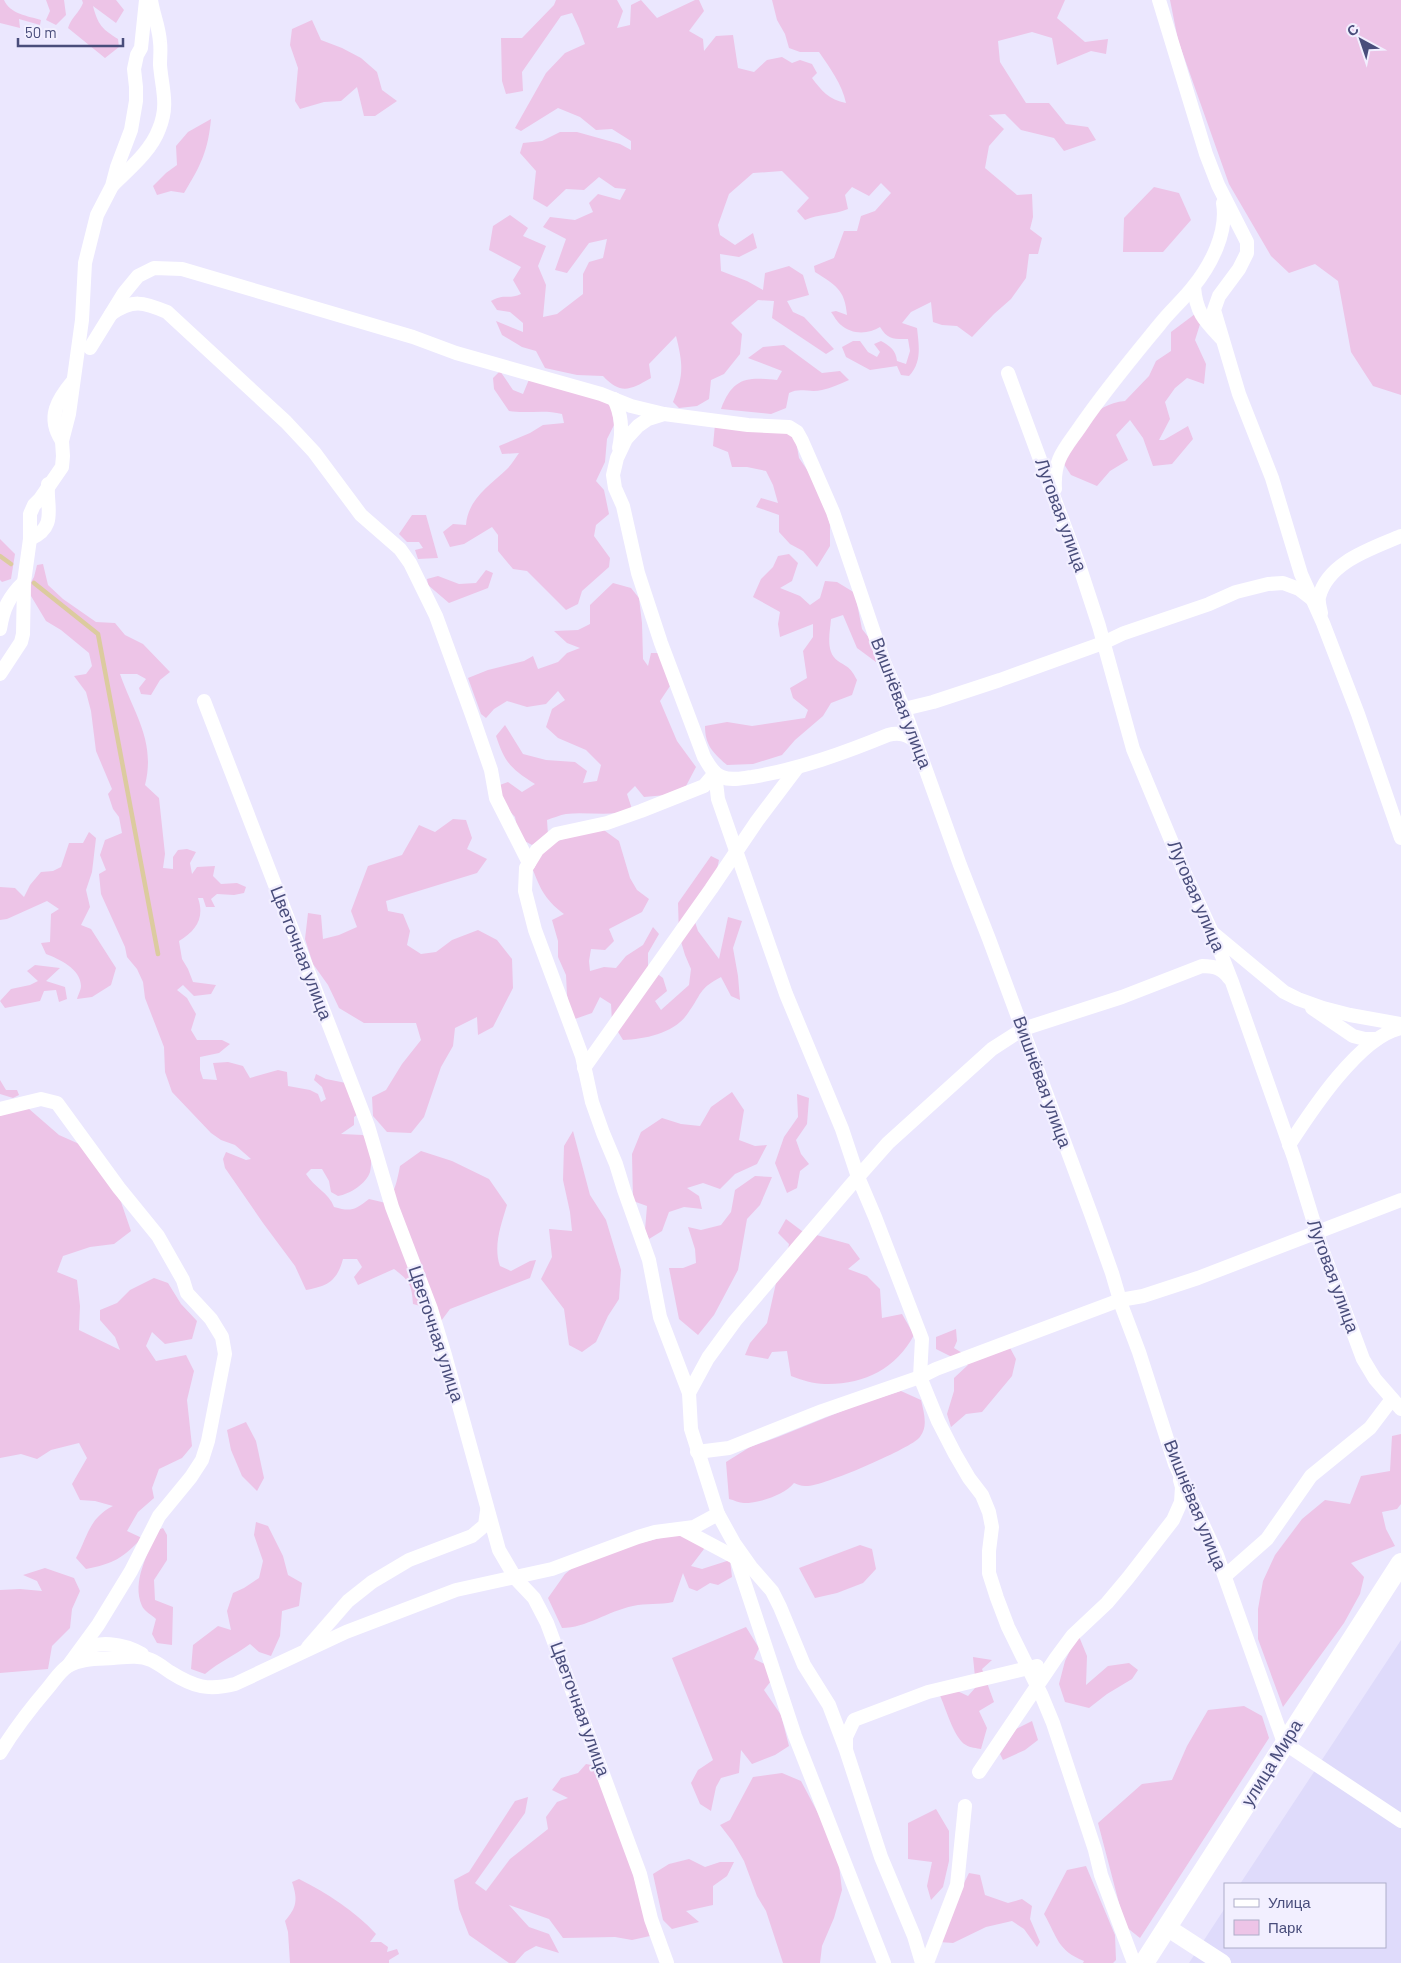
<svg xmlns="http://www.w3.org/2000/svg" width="1401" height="1963" viewBox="0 0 1401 1963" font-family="Barlow,sans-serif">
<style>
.residential{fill:#dfdbfb}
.green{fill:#edc4e7}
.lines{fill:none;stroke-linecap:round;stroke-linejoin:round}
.stream{stroke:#dccb9f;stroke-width:4.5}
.minor{stroke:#fff;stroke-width:14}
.tertiary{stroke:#fff;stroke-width:18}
.secondary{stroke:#fff;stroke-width:20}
.labels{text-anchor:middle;stroke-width:4.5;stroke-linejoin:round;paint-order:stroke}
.street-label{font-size:18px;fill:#494d7b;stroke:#f2efff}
</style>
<rect width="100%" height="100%" fill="#ebe7fe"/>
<path class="residential" d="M1401 1640V1963H1189L1225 1908V1947H1385V1884H1240Z"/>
<g class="green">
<path d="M0 0H4C10 14 28 16 41 20L40 25 19 19 20 28 0 23Z"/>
<path d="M46 0H64L66 15 56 25 46 20 50 11Z"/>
<path d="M82 0H116L124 10 116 23 93 6C98 25 102 29 118 39L119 47 105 58 68 28C71 18 79 13 83 3Z"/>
<path d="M556 0H617L623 11 617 28 630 25 631 5 641 0 657 18 695 0H699L704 11 689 31 703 39 704 51 716 36 733 35 738 68 754 72 767 60 782 57 792 63 800 60 812 64 817 73 812 78C821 90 829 100 846 103 842 84 830 68 819 52H800L789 48 785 34 777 20 772 0H1065L1057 18 1085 42 1108 39 1106 54 1091 51 1057 65 1052 38 1032 32 998 41 1000 62 1026 103H1049L1066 124 1088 127 1096 140 1064 151 1054 138 1021 130 1005 114 989 115 1004 129 989 146 985 168 1017 195 1032 194 1033 217 1030 229 1042 238 1038 254H1029L1026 278 1011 299 994 314 972 337 957 326 942 325 933 322 931 302 911 312 902 323 917 328C919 346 922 362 909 376L901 375 897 366 870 370 846 357 842 347 853 341H860L868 352 877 357 880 352 874 344 881 341C890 346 896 350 897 361L906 364 910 351 908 339C894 339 888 340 880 327 869 334 852 335 841 325 837 322 834 316 831 312L836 311 847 315C845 289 835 285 815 272L814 266 834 258 844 231H857L861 216 875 211 891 193 881 183 869 196 852 187 845 195 848 209C833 215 819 214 805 220L797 211 809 198 782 171 753 173 729 194 718 225 720 235 735 245 753 233 757 248 739 257 720 254 721 271 747 281 763 290 765 273 789 266 803 275 809 295 787 301 793 312 804 317 834 349 826 354 772 318 774 301 758 300 731 323 742 334 740 354 724 374 711 380 709 399 697 406 679 408 673 402C684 375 683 364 676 336L649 364 651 378C630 390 621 395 603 376L577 375 545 368 536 351 522 347 502 335 496 321 523 332V323L510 312 497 310 491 301C504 293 509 300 521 294L513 280 521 267 489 250 493 226 510 215 528 228 523 236 546 246 538 266 546 285 543 317 557 314 583 294V274L589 262 603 258 607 239 589 243 567 273 555 270 566 239 543 227 550 217 575 220 593 212 589 203 598 194 620 200 626 189 615 188 599 177 584 190 566 189 547 207 533 199 536 171 520 153 523 143 542 141 560 132H577L620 144 631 150V141L612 129 596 130 580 117 558 108 521 131 515 128 546 73 565 53 585 44 579 28 572 13 561 16 522 72 523 91 506 94 502 81 501 38H522L554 5Z"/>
<path d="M1170 0H1401V395L1373 386 1351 352 1338 281 1315 264 1289 273 1271 256 1229 184 1178 40Z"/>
<path d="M312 20 321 40 342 48 361 58 377 72 382 90 397 101 375 116H364L357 87 341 101 324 102 300 109 295 101 298 68 290 45 292 29Z"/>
<path d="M211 119C208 151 201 165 184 193L171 191 157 195 153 186 166 173 177 165 176 146 188 132Z"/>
<path d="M1154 187 1179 193 1191 220 1163 252H1123L1124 218Z"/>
<path d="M1195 314 1201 321 1195 340 1206 364 1204 384 1187 378 1175 388 1165 402 1170 419 1159 440H1164L1188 426 1193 439 1172 464 1153 466 1143 438 1130 420 1116 435 1128 460 1110 471 1097 486 1071 475 1058 455C1077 432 1092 404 1125 401L1149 376 1156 361 1171 351V332Z"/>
<path d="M784 345 822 373 840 371 849 380C840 384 831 388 822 390 809 393 800 387 789 393L786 408 771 414 721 409C733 377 747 377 777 380L782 371 748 358 763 347Z"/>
<path d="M500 371 513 390 523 394 530 377 611 401 614 425 607 439 605 462 596 481 604 490 609 514 596 525 594 536 610 558 609 567 582 591 578 604 566 610 527 571 513 569 498 551V535L492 527 464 544 450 547 443 532 453 524 466 525C468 499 489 486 507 469 511 465 515 459 519 453L502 454 499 446 530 433 543 425 564 423 562 414C544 409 527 414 509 411L494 389 493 378Z"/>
<path d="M715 424 790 430 796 441 799 458 812 477 823 502 830 524V546L817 567 803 551 790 544 779 532V515L756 507 761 498 778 503 773 485 766 471 747 467H732L728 452 713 446Z"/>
<path d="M412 515H426L438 558 418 559 415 550 423 548 419 542H407L399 534Z"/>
<path d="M0 539 15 554 11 579 2 582 0 580Z"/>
<path d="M789 554 798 563 792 581 780 588 800 596 810 605 820 598 825 581 837 582 855 593 862 629 880 652 876 662 857 648 843 615 831 619C830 632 825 652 838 661 850 669 850 667 857 680L852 695 831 703 823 716 795 740 782 755 753 764 727 765C713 753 705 745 705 726L727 722 752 726 805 718 808 710 793 698 790 688 807 678 803 651 813 637V624L780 637 778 624 780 612 753 597 761 579 773 567 778 556Z"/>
<path d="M43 564 48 585 63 599 96 622 115 623 125 635 143 644 170 672 160 680 151 695 141 694 139 688 146 679 137 674H120C134 714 156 741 145 785L159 798 165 854 163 868 173 869V857L178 850 187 849 196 852 190 863 192 874 197 867 215 866 213 876 221 884 237 883 246 887 244 893 234 895 217 894 211 899 215 907H206L203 898H198C205 918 196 931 179 941L182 959 188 969 193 982 216 985 211 994 194 996 183 985 177 990 187 998 196 1014 191 1030 197 1040H222L230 1044 219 1053 200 1057V1070L203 1079 217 1080 213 1063 228 1062 243 1066 250 1078 278 1070 287 1072 288 1086 310 1090 318 1094 321 1102 326 1099 322 1087 314 1080 316 1074 326 1079 346 1083 360 1113 354 1117V1125L341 1134 363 1135 370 1143C371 1152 372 1163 370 1172 366 1184 350 1194 338 1196L331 1192 329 1181 322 1169H311L306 1174C314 1187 329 1193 334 1207 351 1212 355 1210 369 1199L386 1203C395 1192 397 1181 400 1166L421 1151 452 1161 489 1179 507 1205C501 1225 493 1246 500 1266L511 1271 530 1261 536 1260 530 1278 450 1309 441 1321 424 1307 413 1304C412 1285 409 1280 394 1269L358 1285 354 1277 362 1267 357 1259H343C337 1281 328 1286 306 1290L295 1266 263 1223 225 1168 223 1159 226 1152 246 1160 251 1159 235 1145 221 1140 211 1133 172 1092 165 1072 164 1047 145 998 143 982 137 969 127 957 125 947 101 894 99 874 106 870 100 855 105 840 122 833 119 817 113 809 108 794 112 789 96 751 91 711 86 692 74 676 86 674 92 666 89 653 61 630 46 621 31 596 30 584 34 577 37 565Z"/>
<path d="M486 570 493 573 488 588 449 603 428 585 427 579 438 576 459 584 476 583Z"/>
<path d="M613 583 631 588 639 598 642 623 643 659 648 666 651 653H660L670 686 660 701 677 741 696 767 686 786 666 795 644 797 635 786 627 794 632 809C610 818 588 811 566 814 560 815 553 818 547 820L548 835 532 845 519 838 515 817 501 802 497 786 508 782 522 792 535 784C511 769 505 763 496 736L505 725 523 754 546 760 575 762 587 771 583 783 597 781 601 765 586 750 558 738 546 727 552 709 565 700 558 691 546 704 527 707 507 701 494 709 486 718 481 714 468 678 488 670 524 661 533 656 538 669 558 662 567 653 580 648 567 643 554 631 578 630 590 624V605Z"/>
<path d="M453 819 466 820 472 838 467 849 487 859 477 873 386 901 388 911 403 914 410 931 407 945 421 954 436 952 452 940 478 930 497 940 512 959 513 988 493 1027 478 1035 477 1017 455 1028 453 1046 441 1067 424 1117 411 1133 387 1132 373 1116 372 1097 386 1090 402 1064 421 1040 416 1023H364L339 1008 328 985 313 964 305 939 308 913 321 915 323 939 339 935 357 927 351 911 368 866 402 855 419 825 435 832Z"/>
<path d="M601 828 619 841 630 878 637 890 649 899 642 912 609 929 614 941 605 950 591 949 589 961 590 971 604 967 616 968 626 956 643 945 653 927 659 934 648 953V967L663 978 667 991 655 1001 661 1010 689 985 691 969 685 955 679 935 678 903 711 856 719 860 716 874 693 916 698 931 719 959 728 917 742 921 733 948 738 976 740 1000 731 996 721 977C698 989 702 994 688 1013 675 1033 646 1039 623 1040L612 1022 611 1004 600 997 592 1013 572 1020 567 995 566 975 558 957V941L552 920 564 914C544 899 540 888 531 865 553 837 568 837 601 828Z"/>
<path d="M89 832 96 838 92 872 86 890 90 907 81 925 91 929 116 968 111 985 92 997 77 999C78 995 81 990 81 986 81 969 59 959 46 954L41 943 50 942 51 914 59 909 47 901 7 919 0 920V887L15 888 24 897 30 885 41 872 53 871 61 867 69 843H83Z"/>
<path d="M35 965 60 968 46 981 65 987 67 999 59 1002 56 990 44 991 40 1001 5 1008 0 1001 11 989 30 985 38 981 27 971Z"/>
<path d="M0 1080 6 1090H17L19 1095 13 1098 0 1094Z"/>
<path d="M732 1092 744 1110 739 1140 755 1146 767 1145 757 1164 735 1174 720 1189 703 1183 687 1188 699 1196 702 1209 684 1207 669 1212 662 1231 649 1239 645 1230 647 1206 633 1201 632 1154 641 1132 662 1118 681 1124 700 1126 711 1107Z"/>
<path d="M797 1094 809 1098 807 1124 796 1140 801 1154 809 1164 800 1171 797 1188 787 1193 775 1163 784 1137 798 1117Z"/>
<path d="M21 1102 59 1135 86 1147 121 1202 131 1231 114 1244 90 1247 63 1256 57 1272 77 1280 80 1306 79 1330 120 1350 115 1337 100 1320V1310L117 1303 130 1290 154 1278 168 1283 181 1304 197 1321 192 1339 165 1344 152 1332 146 1346 156 1361 186 1355 194 1371 187 1400 192 1446 182 1458 159 1469 152 1488 154 1498 138 1512 127 1531 142 1538C123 1558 113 1564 86 1569L76 1558C88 1536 89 1518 113 1506L95 1501 80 1500 72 1484 87 1458 79 1443 51 1450 37 1459 21 1454 0 1458V1105Z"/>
<path d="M573 1131 590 1195 606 1220 621 1270 619 1299 608 1316 596 1342 582 1352 569 1345 564 1309 541 1279 552 1257 549 1229 572 1231 570 1212 563 1180 564 1146Z"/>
<path d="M755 1176 772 1177 760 1205 747 1219 738 1270 714 1315 698 1335 679 1319 669 1268H683L696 1263 695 1249 688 1227 701 1230 721 1225 731 1212 735 1190Z"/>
<path d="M786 1219 802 1231 849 1244 860 1259 848 1269 867 1276 880 1289 882 1318 902 1314 914 1335C896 1369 863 1385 825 1384 813 1384 802 1380 791 1376L787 1351 772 1352 768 1359 745 1355 750 1343 767 1323 776 1283 785 1266 789 1244 778 1233Z"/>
<path d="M956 1329 957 1341 954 1348 969 1357 1009 1346 1016 1359 1012 1376 982 1412 966 1414 951 1427 947 1414 954 1391V1378L968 1365 936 1349V1337Z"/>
<path d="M901 1391 921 1400C924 1413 929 1428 918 1439 906 1450 820 1488 805 1486 801 1486 797 1484 794 1483 784 1495 760 1503 744 1503 739 1503 734 1500 729 1499L726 1462 750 1447 778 1437 857 1405Z"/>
<path d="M246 1422 256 1441 264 1478 257 1491 242 1476 231 1450 227 1430Z"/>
<path d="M1401 1434V1504L1397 1509 1382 1512 1386 1529 1395 1546 1351 1563 1364 1577 1360 1594 1344 1623 1283 1707 1258 1639V1609L1263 1581 1275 1555 1302 1519 1325 1500 1350 1504 1361 1476 1390 1471 1392 1436Z"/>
<path d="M256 1522 268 1526 283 1556 288 1575 302 1583 299 1606 282 1611 280 1636 271 1656 259 1652 250 1644C235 1655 219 1662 205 1674L191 1669 193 1645 218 1626 231 1630 227 1611 233 1593 244 1588 259 1578 263 1561 254 1535Z"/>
<path d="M163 1528 167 1535V1560L154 1580 155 1600 173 1607 172 1645 157 1643 152 1634 156 1619C152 1615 144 1611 142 1606 131 1581 149 1555 155 1531Z"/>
<path d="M681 1533 700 1540 704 1549 691 1566 702 1569 730 1560 732 1577 718 1585 710 1583 697 1591 689 1588 683 1573 673 1602C660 1605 646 1603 633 1606 608 1611 586 1628 562 1628L548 1598 565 1574 587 1556Z"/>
<path d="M860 1545 872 1549 876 1569 863 1583 837 1593 815 1598 799 1568Z"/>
<path d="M45 1568 74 1578 80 1591 72 1609 70 1628 52 1646 48 1669 0 1673V1590L20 1589 42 1591 37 1581 23 1575Z"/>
<path d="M746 1627 759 1648 754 1659 769 1666 771 1681 764 1690 781 1715 789 1746 775 1755 752 1764 741 1750 739 1773 721 1778 716 1787 711 1811 700 1804 691 1783 698 1770 713 1760 672 1658Z"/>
<path d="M1078 1634 1087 1656 1086 1685 1108 1666 1129 1663 1138 1670 1132 1679 1107 1694 1089 1708 1065 1702 1059 1684 1065 1661Z"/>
<path d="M973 1657 992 1660 982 1669 994 1702 979 1711 987 1728 981 1749C977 1748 970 1748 966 1745 953 1738 945 1704 937 1689L951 1688 968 1696 976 1687Z"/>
<path d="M1244 1706 1262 1716 1269 1738 1140 1938 1125 1926 1098 1823 1142 1784 1172 1780 1187 1746 1208 1710Z"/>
<path d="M1032 1721 1038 1740 1025 1750 1003 1760 1000 1754 1016 1729Z"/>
<path d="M586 1764 596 1766 633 1874 650 1936 632 1940 615 1937 563 1938 549 1919 509 1905 529 1927 549 1934 559 1953 536 1946 525 1952 515 1963H509L469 1935 459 1909 454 1880 469 1872 515 1801 528 1797 525 1813 475 1883 486 1891 510 1859 548 1829 546 1817 557 1802 568 1798 552 1790 561 1778 578 1773Z"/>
<path d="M782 1773 801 1781 837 1849 842 1890 834 1918 822 1946 820 1963H783L766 1911 757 1896 744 1861 733 1842 720 1825 730 1820 753 1777Z"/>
<path d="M936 1809 949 1831V1861L943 1887 931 1900 927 1886 932 1862 908 1859V1823Z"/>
<path d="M689 1859 705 1867 720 1862H734L727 1876 713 1886V1905L686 1911 699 1922 672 1929 663 1920 653 1874 669 1864Z"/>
<path d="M1086 1866 1115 1935 1116 1960 1113 1963H1083L1084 1961C1057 1950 1058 1938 1044 1914L1067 1870Z"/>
<path d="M969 1873 980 1875 985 1895 1008 1903 1022 1899 1032 1906 1030 1919 1040 1942 1037 1947 1024 1929 1012 1921 986 1927 953 1943 939 1942 953 1905Z"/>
<path d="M299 1879C327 1893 355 1911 376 1934L370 1942H381L388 1947 387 1952 397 1949 399 1954 389 1960V1963H290L288 1932 285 1921C297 1907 298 1900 292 1882Z"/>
</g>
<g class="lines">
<g class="stream">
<path d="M0 556 11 564"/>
<path d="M34 583 98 634 158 954"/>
</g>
<g class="minor">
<path d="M1159 0 1206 154 1218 185 1247 242V253L1239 269 1219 296 1214 310 1239 394 1272 478 1301 574 1323 623 1358 714 1401 838"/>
<path d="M113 185C129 169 151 151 159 129 169 105 162 89 160 65 160 57 161 49 160 42 159 27 153 14 151 0"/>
<path d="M1194 287C1196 312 1204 320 1221 338"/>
<path d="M111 314C133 299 143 302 167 312L286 422 314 452 361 515 400 549 410 563 436 616 472 715 491 770 496 798 529 863"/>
<path d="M90 348 124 293 138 276 154 268 182 269 413 337 456 353 601 394 631 406 664 414"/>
<path d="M1008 373 1079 565 1099 626 1133 749 1183 869 1216 941 1232 982 1294 1158 1322 1249 1363 1359 1375 1379 1401 1409"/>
<path d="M614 399C622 415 623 430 619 448"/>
<path d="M62 441C46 417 58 399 73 381"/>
<path d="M1055 489C1053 458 1066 448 1082 424 1106 389 1133 357 1160 324 1170 311 1183 300 1193 287 1211 265 1228 232 1223 203"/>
<path d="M30 539C58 527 46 507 48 484"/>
<path d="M1321 613C1320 608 1318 602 1319 597 1328 562 1371 549 1401 536"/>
<path d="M0 629C3 609 9 596 24 582"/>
<path d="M0 674 21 642 23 634 24 582 30 539V514L34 505 40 499 62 467 63 456 62 441 69 414 82 320 85 263 97 215 112 186 117 167 131 130 136 101V87L134 69 137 55 141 48 146 0"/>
<path d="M204 701 368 1126 392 1207 431 1309 445 1355 499 1550 516 1579 534 1598 547 1623 640 1874 651 1919 667 1963"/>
<path d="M904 709 933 702 1000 680 1103 643 1124 633 1209 604 1236 592 1268 584 1283 583 1299 589 1312 599"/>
<path d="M916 742C907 734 899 732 888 735 844 753 800 769 752 777 742 778 731 781 722 777 713 774 709 765 704 757L661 643 638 573 623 506 615 488 613 475 617 458 626 439 638 426 648 419 664 414 748 425 789 427 797 432 802 441 833 512 884 662 904 709 960 865 989 939 1091 1214 1112 1273 1122 1307 1139 1352 1175 1464 1217 1555 1284 1743 1401 1821"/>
<path d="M715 773 704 786 641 811 607 823 556 834 537 850 526 868 525 891 535 930 582 1056 592 1102 603 1133 616 1164 624 1190 649 1260 660 1317 689 1393 691 1429 718 1514 734 1543 751 1567 772 1591 780 1607 804 1665 829 1705 846 1750 881 1857 914 1936 922 1963"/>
<path d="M715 773 718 799 786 994 842 1129 858 1177 875 1217 922 1339 920 1377 938 1421 955 1454 969 1478 982 1495 989 1512 992 1527 989 1551V1573L997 1598 1008 1627 1041 1694 1053 1723 1095 1850 1101 1875 1134 1963"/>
<path d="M1214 934 1284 992 1298 999 1323 1008 1350 1015 1401 1024"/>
<path d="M1312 1008 1353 1036 1365 1039H1377"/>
<path d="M584 1068 711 889 757 821 797 768"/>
<path d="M0 1109 41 1099 57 1103 119 1188 158 1236 183 1280 187 1293 211 1319 222 1337 225 1354 208 1441 202 1460 191 1477 159 1516 131 1571 98 1625 68 1666"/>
<path d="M1289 1145C1311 1111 1360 1036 1401 1028"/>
<path d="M689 1393 708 1358 735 1321 850 1186 888 1143 992 1049 1023 1029 1122 997 1202 966C1214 966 1222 968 1229 978"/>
<path d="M697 1452 729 1448 822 1411 920 1377 936 1369 1120 1300 1143 1296 1198 1278 1401 1200"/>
<path d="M682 1529 744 1562"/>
<path d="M736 1557 795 1736 884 1963"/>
<path d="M1225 1576 1267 1539 1311 1476 1370 1428 1392 1399"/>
<path d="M308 1647 348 1601 372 1582 409 1560 472 1536 485 1525 487 1511"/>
<path d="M80 1653C95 1638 125 1644 142 1654"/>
<path d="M846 1748V1737L854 1720 928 1692 1037 1666"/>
<path d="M0 1753C14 1730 30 1709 48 1688 54 1681 60 1671 68 1666 81 1658 99 1659 113 1658 126 1657 139 1655 151 1660 158 1663 164 1668 170 1672 194 1687 208 1691 235 1684L346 1632 456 1590 552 1569 638 1537 655 1532 694 1527 718 1514"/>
<path d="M979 1772 1056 1658 1073 1635 1107 1603 1128 1578 1173 1520 1181 1502 1182 1487 1180 1480"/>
<path d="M927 1963 957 1885 965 1806"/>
</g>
<path class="tertiary" d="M1168 1928 1222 1963"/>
<path class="secondary" d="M1144 1963 1401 1563"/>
</g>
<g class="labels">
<g class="street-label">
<text transform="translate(1061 515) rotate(70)" y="6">Луговая улица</text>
<text transform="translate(901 703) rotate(69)" y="6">Вишнёвая улица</text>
<text transform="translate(1196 896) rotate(67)" y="6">Луговая улица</text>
<text transform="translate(301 953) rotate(69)" y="6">Цветочная улица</text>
<text transform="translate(1042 1082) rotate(70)" y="6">Вишнёвая улица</text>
<text transform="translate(1333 1276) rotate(70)" y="6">Луговая улица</text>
<text transform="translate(436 1334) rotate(72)" y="6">Цветочная улица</text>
<text transform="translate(1195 1505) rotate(68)" y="6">Вишнёвая улица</text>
<text transform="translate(580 1709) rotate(70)" y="6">Цветочная улица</text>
<text transform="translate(1272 1763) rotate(-58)" y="6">улица Мира</text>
</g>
</g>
<rect x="1224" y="1883" width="162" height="65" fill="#f2efff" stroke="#aeaeca"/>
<rect x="1234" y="1899" width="25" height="8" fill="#ffffff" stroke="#aeaeca"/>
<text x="1268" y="1908" font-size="15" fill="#494d7b">Улица</text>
<rect x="1234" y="1920" width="25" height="15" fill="#edc4e7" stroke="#aeaeca"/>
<text x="1268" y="1933" font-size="15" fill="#494d7b">Парк</text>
<g transform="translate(1361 40) rotate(320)" stroke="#f2efff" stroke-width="4" paint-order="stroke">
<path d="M0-4L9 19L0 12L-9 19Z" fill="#494d7b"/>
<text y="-8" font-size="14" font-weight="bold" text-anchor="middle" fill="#494d7b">С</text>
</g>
<path d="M18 38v8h105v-8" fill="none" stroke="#494d7b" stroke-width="2.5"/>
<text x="25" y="38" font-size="15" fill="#494d7b" stroke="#f2efff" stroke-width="4" paint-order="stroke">50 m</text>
</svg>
